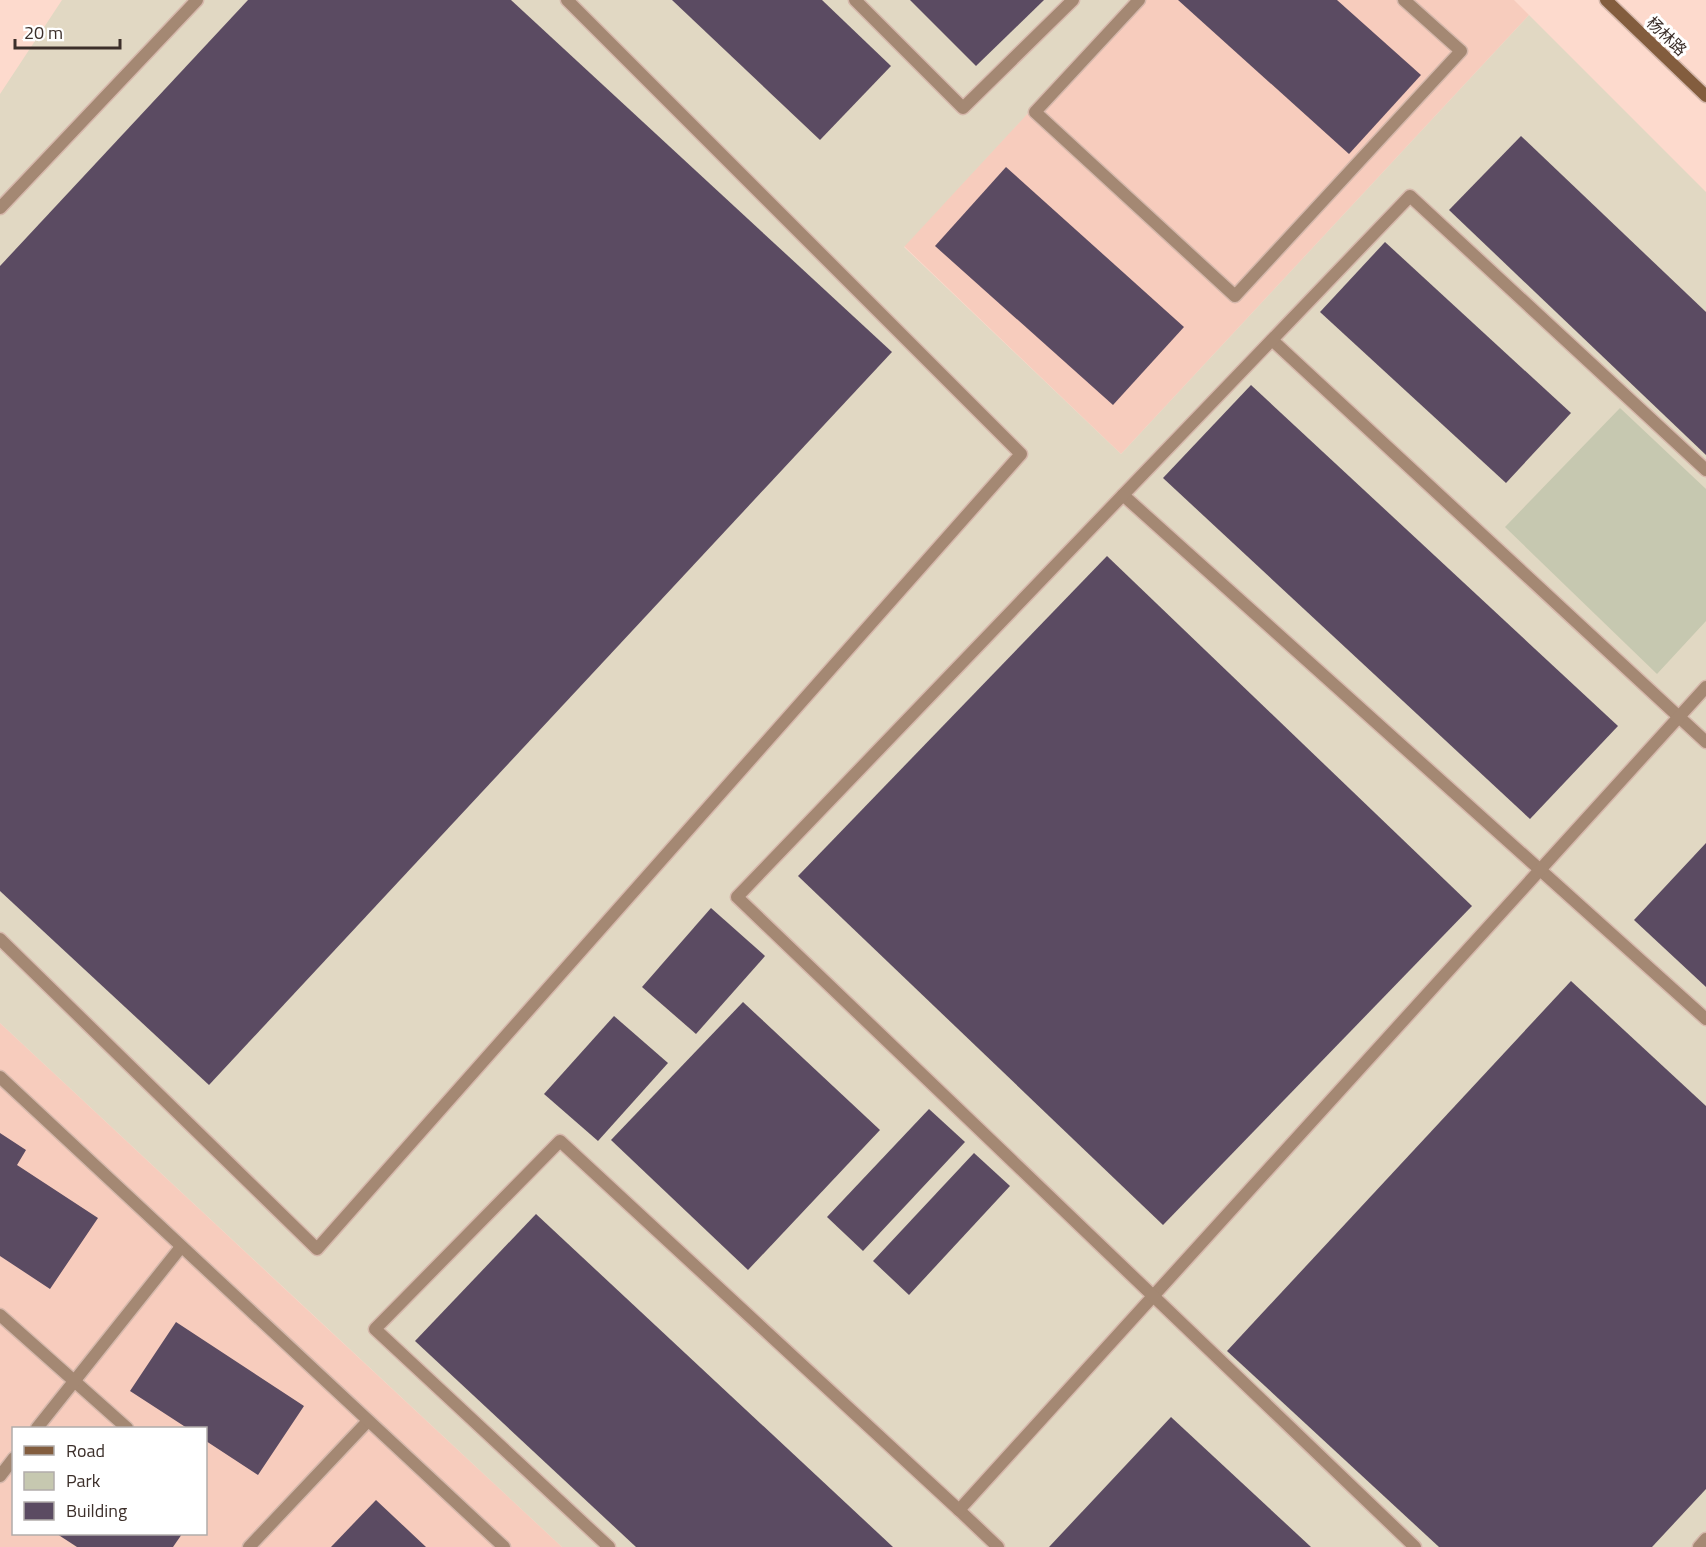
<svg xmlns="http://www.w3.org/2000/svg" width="1706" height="1547" viewBox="0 0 1706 1547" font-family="'Titillium Web','Noto Sans SC',sans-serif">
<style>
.built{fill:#f7ccbd;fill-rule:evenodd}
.industrial{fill:#e1d8c3}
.green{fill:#c6c8b0}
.building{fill:#5b4b62}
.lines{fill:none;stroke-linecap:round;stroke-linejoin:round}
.lane-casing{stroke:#d6b8ac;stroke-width:15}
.street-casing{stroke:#d6b8ac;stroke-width:15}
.secondary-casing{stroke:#d6b8ac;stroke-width:15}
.lane{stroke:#a48873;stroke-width:12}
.street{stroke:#a48873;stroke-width:12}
.secondary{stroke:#835d3e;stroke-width:12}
.labels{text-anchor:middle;stroke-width:6;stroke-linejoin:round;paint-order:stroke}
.street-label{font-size:16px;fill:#3c2f2a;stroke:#fff}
</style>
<rect width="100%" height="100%" fill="#fddacd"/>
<g class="built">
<path d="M1133 0H1514L1529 15 1121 454 904 246Z"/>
<path d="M0 1023 316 1318 562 1547H0ZM14 1428H206V1534H14Z"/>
</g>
<path class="industrial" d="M62 0H1133L904 247 1121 454 1529 15 1706 192V1547H562L0 1023V94Z"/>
<path class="green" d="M1620 408 1706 489V621L1657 674 1505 527Z"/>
<g class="building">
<path d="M248 0H511L892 352 209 1085 0 891V266Z"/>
<path d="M672 0H822L891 66 820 140Z"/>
<path d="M910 0H1044L976 66Z"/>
<path d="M1178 0H1337L1421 75 1349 154Z"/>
<path d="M1521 136 1706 312V455L1449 210Z"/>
<path d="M1006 167 1184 327 1113 405 935 246Z"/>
<path d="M1385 242 1571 413 1506 483 1320 312Z"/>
<path d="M1251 385 1618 726 1530 819 1163 478Z"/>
<path d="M1107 556 1472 906 1163 1225 798 876Z"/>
<path d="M1706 843V987L1634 920Z"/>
<path d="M711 908 765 956 696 1034 642 987Z"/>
<path d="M1571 981 1706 1106V1489L1652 1547H1439L1227 1351Z"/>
<path d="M743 1002 880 1130 748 1270 611 1140Z"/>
<path d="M614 1016 668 1063 598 1141 544 1094Z"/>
<path d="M929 1109 965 1142 863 1251 827 1217Z"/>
<path d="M0 1133 26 1150 17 1165 98 1218 50 1289 0 1256Z"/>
<path d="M974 1153 1010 1186 909 1295 873 1261Z"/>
<path d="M536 1214 893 1547H636L415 1341Z"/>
<path d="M176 1322 304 1406 258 1475 206 1441V1428H187L130 1391Z"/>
<path d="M1171 1417 1311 1547H1049Z"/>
<path d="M376 1500 426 1547H331Z"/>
<path d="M57 1534H182L173 1547H77Z"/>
</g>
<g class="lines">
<defs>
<g id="lane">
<path d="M855 0 963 108 1073 0"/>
<path d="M1139 0 1035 112 1235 296 1461 51 1404 0"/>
<path d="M0 208 197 0"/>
<path d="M1272 340 1706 742"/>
<path d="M1123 495 1706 1019"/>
<path d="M0 939 317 1249 1021 454 567 0"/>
<path d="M0 1315 127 1428"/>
<path d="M37 1428 181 1247"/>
<path d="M0 1476 14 1458"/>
<path d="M959 1510 998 1547"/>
<path d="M249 1547 368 1421"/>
<path d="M609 1547 375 1329 560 1141 959 1510 1706 687"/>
<path d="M1415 1547 737 897 1410 196 1706 470"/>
<path d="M1699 1547 1706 1539"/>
</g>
<path id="street" d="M0 1077 504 1547"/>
<path id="secondary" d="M1606 0 1706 96"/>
</defs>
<use href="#lane" class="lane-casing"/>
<use href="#street" class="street-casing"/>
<use href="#secondary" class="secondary-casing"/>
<use href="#lane" class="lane"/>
<use href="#street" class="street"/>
<use href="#secondary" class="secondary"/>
</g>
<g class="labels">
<g class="street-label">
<text transform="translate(1667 36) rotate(44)" y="6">杨林路</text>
</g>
</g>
<rect x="12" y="1427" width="195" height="108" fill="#ffffff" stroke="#b1acaa" stroke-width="1.5"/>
<rect x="24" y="1446" width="30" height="9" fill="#835d3e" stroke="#b1acaa" stroke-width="1.5"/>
<text x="66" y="1457" font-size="18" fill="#3c2f2a">Road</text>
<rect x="24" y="1472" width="30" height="18" fill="#c6c8b0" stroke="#b1acaa" stroke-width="1.5"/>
<text x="66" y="1487" font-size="18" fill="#3c2f2a">Park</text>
<rect x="24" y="1502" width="30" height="18" fill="#5b4b62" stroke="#b1acaa" stroke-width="1.5"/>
<text x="66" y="1517" font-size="18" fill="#3c2f2a">Building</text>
<path d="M15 39v9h105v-9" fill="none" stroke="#3c2f2a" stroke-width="3"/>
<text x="24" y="39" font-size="18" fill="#3c2f2a" stroke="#ffffff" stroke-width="4.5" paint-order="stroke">20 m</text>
</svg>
